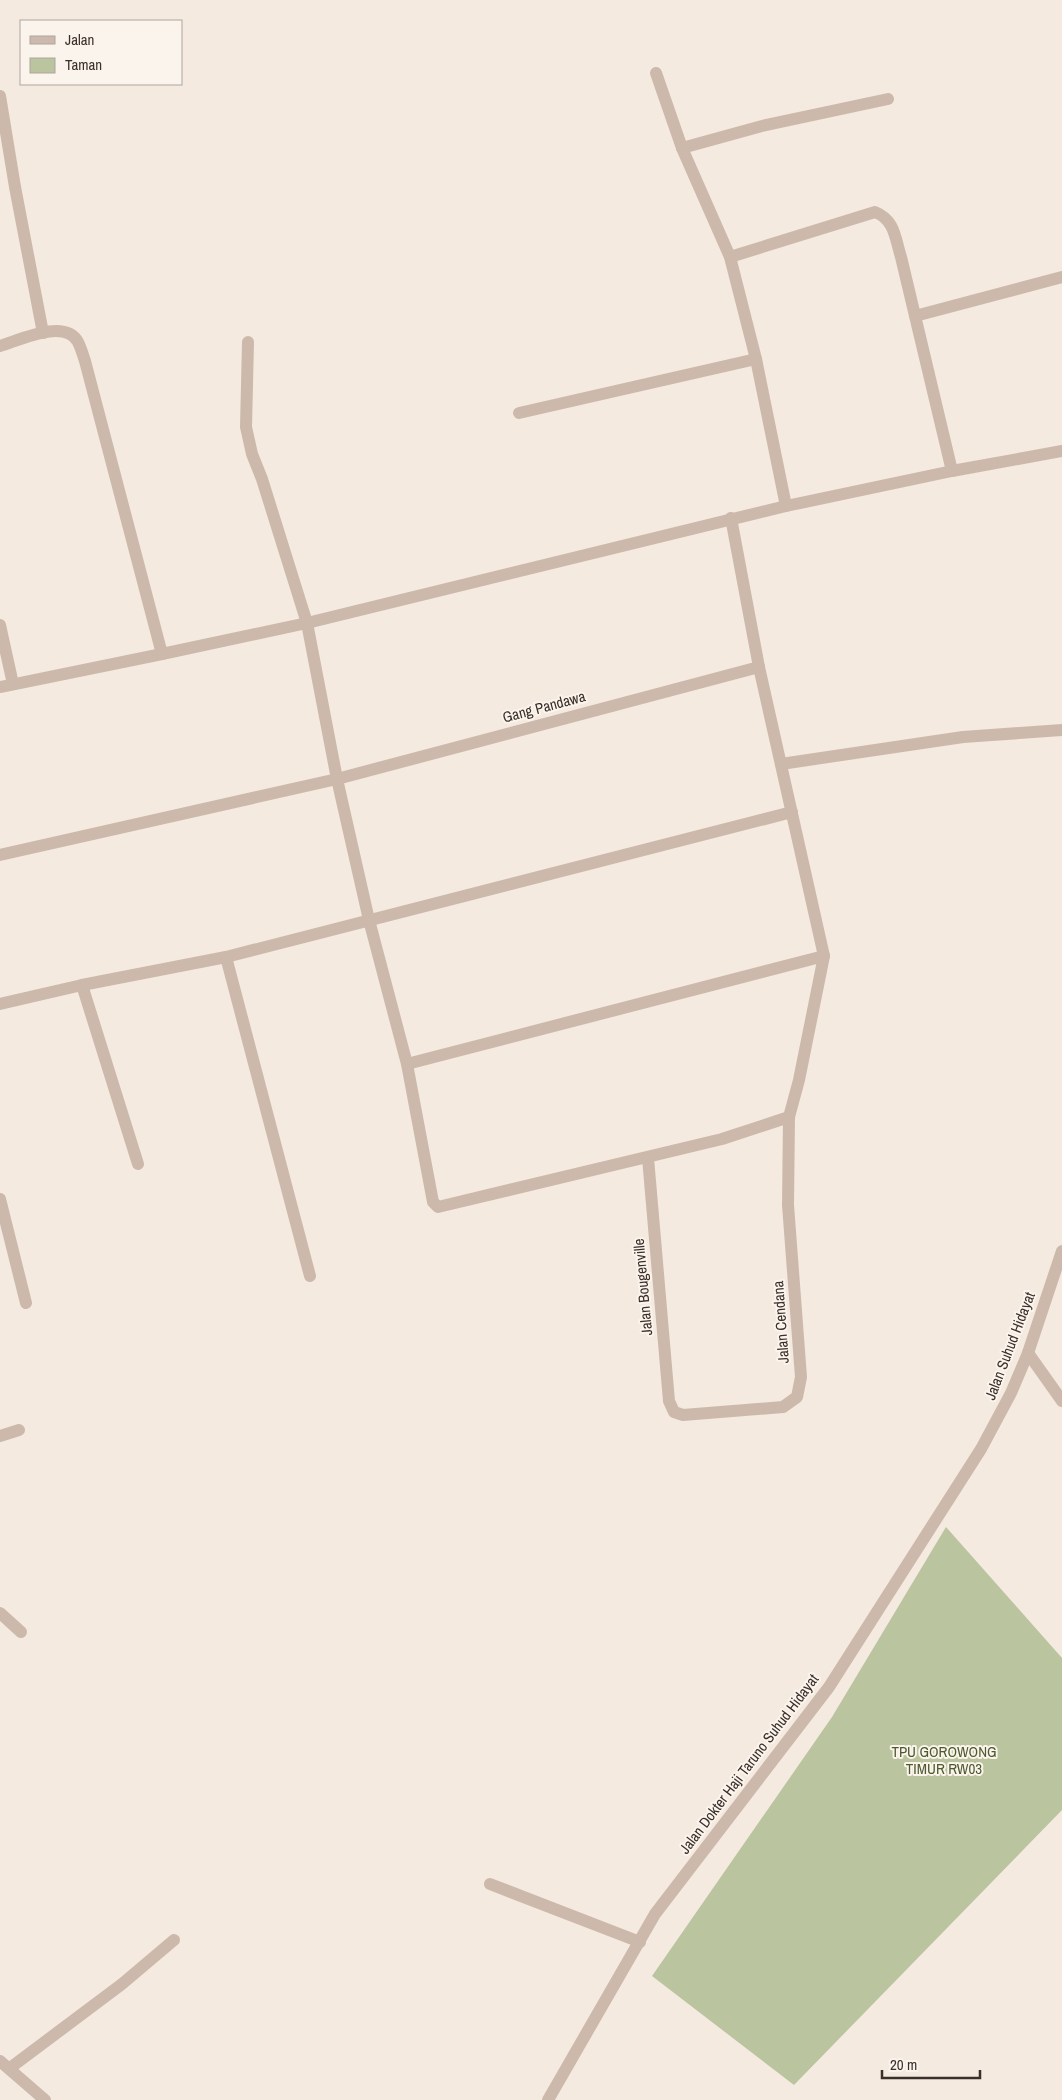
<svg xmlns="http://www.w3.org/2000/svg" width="1062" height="2100" viewBox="0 0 1062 2100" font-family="'Archivo Narrow',sans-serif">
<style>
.green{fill:#bac49f}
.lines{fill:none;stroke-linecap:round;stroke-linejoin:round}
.service{stroke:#cdb9ab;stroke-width:12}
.minor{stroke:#cdb9ab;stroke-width:12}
.tertiary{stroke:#cdb9ab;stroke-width:12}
.labels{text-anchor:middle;stroke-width:4;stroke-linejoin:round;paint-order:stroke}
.street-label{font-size:15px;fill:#3b2f2a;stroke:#fbf4ed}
.park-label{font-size:15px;fill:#4c5a2d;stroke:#fbf4ed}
</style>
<rect width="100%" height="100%" fill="#f4eae0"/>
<path class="green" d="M946 1527 1062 1658V1810L794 2085 652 1976 832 1717Z"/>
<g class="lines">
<path class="service" d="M1028 1353 1062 1401"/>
<g class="minor">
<path d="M656 73 682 148"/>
<path d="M0 96 15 187 43 333"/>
<path d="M730 257 875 212C895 220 895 238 901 257L952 471"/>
<path d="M915 316 1062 277"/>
<path d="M248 342 246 427 252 454 262 479 307 623 337 779 369 920 407 1064 433 1202 438 1207 722 1139 789 1117 799 1080 824 956 759 667 731 518"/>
<path d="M0 346C20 340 65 318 78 342 81 348 83 355 85 361L162 654"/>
<path d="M519 413 756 359"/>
<path d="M786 506 756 359 730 257 682 148 762 126 888 99"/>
<path d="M0 625 13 684"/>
<path d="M0 687 162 654 307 623 786 506 952 471 1062 451"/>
<path d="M781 764 963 737 1062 730"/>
<path d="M0 855 337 779 759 667"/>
<path d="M226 957 310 1276"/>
<path d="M82 985 138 1164"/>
<path d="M0 1004 82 985 226 957 792 812"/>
<path d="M407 1064 824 956"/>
<path d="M648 1158 669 1401 674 1412 683 1415 783 1407 797 1397 801 1377 788 1205 789 1117"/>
<path d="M0 1199 26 1303"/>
<path d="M0 1436 19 1430"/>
<path d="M0 1613 21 1632"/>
<path d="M490 1884 640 1942"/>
<path d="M0 2061 45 2100"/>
<path d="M10 2068 122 1984 174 1940"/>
</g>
<path class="tertiary" d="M548 2100 655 1914 829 1687 981 1449 1011 1393 1028 1353 1062 1251"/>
</g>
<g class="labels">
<g class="street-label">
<text transform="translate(544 707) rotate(-15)" y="5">Gang Pandawa</text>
<text transform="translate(643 1287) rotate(-95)" y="5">Jalan Bougenville</text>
<text transform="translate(781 1322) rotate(-94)" y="5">Jalan Cendana</text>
<text transform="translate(1010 1346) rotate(-69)" y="5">Jalan Suhud Hidayat</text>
<text transform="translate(749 1764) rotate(-53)" y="5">Jalan Dokter Haji Taruno Suhud Hidayat</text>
</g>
<g class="park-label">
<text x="944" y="1757">TPU GOROWONG<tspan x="944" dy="17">TIMUR RW03</tspan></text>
</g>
</g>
<rect x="20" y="20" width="162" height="65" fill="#fbf4ed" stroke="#aea59f"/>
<rect x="30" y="36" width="25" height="8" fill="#cdb9ab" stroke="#aea59f"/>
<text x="65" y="45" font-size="15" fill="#3b2f2a">Jalan</text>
<rect x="30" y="58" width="25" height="15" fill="#bac49f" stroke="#aea59f"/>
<text x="65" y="70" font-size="15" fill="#3b2f2a">Taman</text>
<path d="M882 2070v8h98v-8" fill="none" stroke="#3b2f2a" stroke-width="2.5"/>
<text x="890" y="2070" font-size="15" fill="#3b2f2a" stroke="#fbf4ed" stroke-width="4" paint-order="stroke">20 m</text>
</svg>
